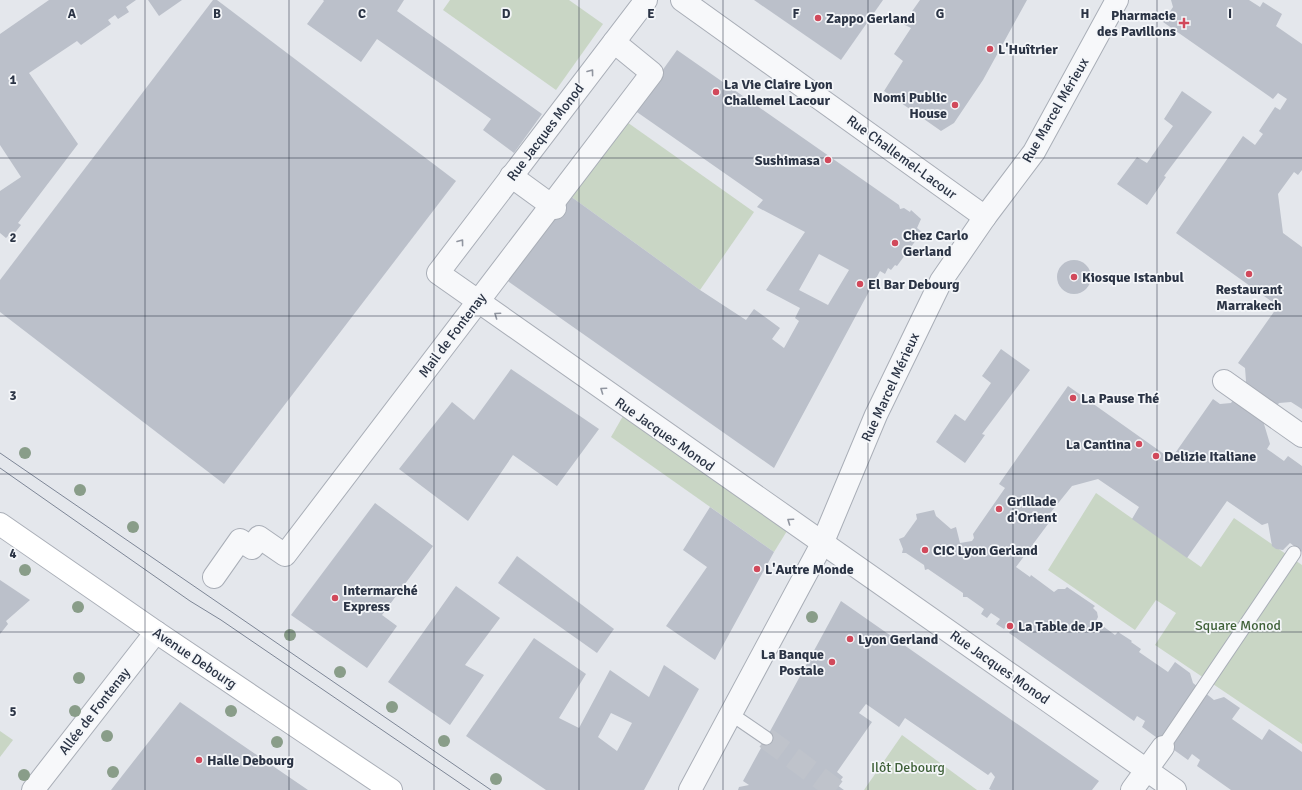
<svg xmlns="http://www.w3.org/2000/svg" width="1302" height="790" viewBox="0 0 1302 790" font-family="Signika,sans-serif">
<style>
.green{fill:#c9d6c5}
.building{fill:#bbc0ca;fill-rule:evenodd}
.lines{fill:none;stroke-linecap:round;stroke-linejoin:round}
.street-tunnel{stroke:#bfc3cb;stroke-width:22;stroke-dasharray:22 11;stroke-linecap:butt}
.lane-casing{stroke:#a9aeb7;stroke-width:15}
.street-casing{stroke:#a9aeb7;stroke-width:24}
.secondary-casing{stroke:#a9aeb7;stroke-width:24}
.lane{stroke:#f7f8fa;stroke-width:13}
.street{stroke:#f7f8fa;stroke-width:22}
.secondary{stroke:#fff;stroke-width:22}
.tram{stroke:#7d8696;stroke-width:1}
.tree{fill:#899d89}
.oneway{stroke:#9196a0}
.grid{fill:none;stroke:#2b3445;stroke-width:1;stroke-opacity:0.55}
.poi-dot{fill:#d1495b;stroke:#f4f6f9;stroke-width:1.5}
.labels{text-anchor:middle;stroke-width:3.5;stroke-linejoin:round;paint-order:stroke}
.poi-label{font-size:14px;font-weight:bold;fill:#2b3445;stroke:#f4f6f9;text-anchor:start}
.street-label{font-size:14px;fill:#2b3445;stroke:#f4f6f9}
.park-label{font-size:14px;fill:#3f6138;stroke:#f4f6f9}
.grid-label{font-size:13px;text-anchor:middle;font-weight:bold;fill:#2b3445;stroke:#f4f6f9;stroke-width:3.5;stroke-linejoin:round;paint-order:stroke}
</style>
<rect width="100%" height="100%" fill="#e4e7ec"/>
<g class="green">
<path d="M450 0H569L603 24 556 90 443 10Z"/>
<path d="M624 120 754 212 700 290 566 193Z"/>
<path d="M623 416 787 531 774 552 611 437Z"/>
<path d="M1096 493 1201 567 1234 518 1302 565V744L1155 645 1176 613 1156 600 1135 630 1048 570Z"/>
<path d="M0 731 13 740 0 757Z"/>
<path d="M902 735 977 790H864Z"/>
</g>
<g class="building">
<path d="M49 0H136L126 7 129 12 118 19 115 15 108 20 111 24 81 45 77 41 29 73 78 144 18 223 21 225 13 235 10 234 6 238 0 233V191L21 177 0 145V34Z"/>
<path d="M148 0H182L159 16Z"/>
<path d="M213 0H217L456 181 224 484 0 312V280Z"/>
<path d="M323 0H404L397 11 542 114 514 153 483 130 491 119 377 39 361 62 307 24 324 1Z"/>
<path d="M754 0H883L841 60Z"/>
<path d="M920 0H1027L983 80 954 123 941 131 884 91 903 61 894 54 911 28 903 24Z"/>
<path d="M1171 0H1249L1260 7 1263 2 1282 14 1276 26 1302 44V170L1298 175 1294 172 1278 194 1283 233 1302 247V409L1291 402 1279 403 1264 424 1270 444 1267 449 1284 461 1288 456 1302 466V552L1290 543 1283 550 1276 549 1272 546 1268 523 1262 525 1227 501 1187 558 1132 519 1139 507 1098 479 1072 486 1047 517 1051 520 1016 567 1030 577 1031 575 1054 592 1058 589H1065L1067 587 1095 606 1093 608 1097 612 1098 617 1096 621 1115 635 1118 632 1132 641 1131 642 1141 649 1139 652 1168 672 1175 662 1190 673 1193 683 1214 700 1224 697 1240 708 1232 719 1262 740 1269 729 1302 752V790H1231L1197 766 1200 760 1192 754 1188 760 1142 727 1145 721 1137 716 1134 721 1009 633 1012 629 1007 625 1004 629 996 624 1000 619 991 613 987 618 981 614 984 609 967 597H963V593L928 569 925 570 924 565 906 553H902L903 549 899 539 904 537 917 519 916 514 934 510 936 516 951 529 956 527 960 543 972 541 974 538 973 534 1005 488 999 484 1068 386 1171 459 1213 399 1220 404 1231 403 1246 381 1245 368 1238 363 1278 306 1176 233 1243 136 1255 145 1263 134 1259 131 1275 107 1280 110 1287 99 1278 93 1273 99 1163 22 1173 7Z"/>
<path d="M677 50 899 205 900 209 904 208 910 212 911 210 921 219 917 228 922 232 897 266 895 265 891 270 888 268 885 274 880 271 774 468 502 277 566 193 700 290 746 320 754 309 780 328 772 339 784 348 799 321 795 318 800 308 766 290 805 232 757 207 763 200 634 110ZM819 254 849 270 828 305 799 290Z"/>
<path d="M1182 91 1212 112 1164 176 1166 177 1147 205 1117 184 1137 157 1147 163 1173 126 1164 119Z"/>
<circle cx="1074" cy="277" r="17"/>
<path d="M1001 349 1030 370 982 434 985 435 965 463 936 442 955 414 965 421 991 383 982 376Z"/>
<path d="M511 369 599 429 557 486 513 455 468 521 399 469 452 402 474 420Z"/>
<path d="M375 503 433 546 382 615 397 626 367 668 291 615Z"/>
<path d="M710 507 774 552 715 660 666 626 707 567 683 550Z"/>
<path d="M517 556 614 629 597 653 498 583Z"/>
<path d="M0 580 30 600 6 621 8 624 0 634Z"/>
<path d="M456 586 500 618 465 665 484 675 450 725 388 682Z"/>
<path d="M841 601 1099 781 1092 790H991L989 789 995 777 991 772 988 775 905 718 899 727 866 704 859 713 872 722 837 772 843 777 837 785 844 790H738L739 787 749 785 743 781Z"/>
<path d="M534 638 586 674 559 718 579 728 610 670 649 697 664 665 699 689 644 790H546L466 736ZM611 713 632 723 617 751 598 737Z"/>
<path d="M180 702 229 736 308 790H111Z"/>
</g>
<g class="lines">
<path class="street-tunnel" d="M766 738 836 790"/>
<defs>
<g id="lane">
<path d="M731 714 766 738"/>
<path d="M1163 747 1294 553"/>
</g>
<g id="street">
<path d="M646 0 438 273 1175 790"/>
<path d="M682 0 985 217"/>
<path d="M511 176 555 208"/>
<path d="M1224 381 1302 436"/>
<path d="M214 577 240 540 252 548 259 537 285 555 652 73 614 42"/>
<path d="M33 790 156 632"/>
<path d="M690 790 822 544 876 415 941 281 985 217 1034 152 1117 0"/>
<path d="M1132 790 1163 747"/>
</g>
<path id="secondary" d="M0 524 156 632 391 790"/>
</defs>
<use href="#lane" class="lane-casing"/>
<use href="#street" class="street-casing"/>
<use href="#secondary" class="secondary-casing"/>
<use href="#lane" class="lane"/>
<use href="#street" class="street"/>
<use href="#secondary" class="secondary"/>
<g class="tram">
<path d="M0 453 491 790"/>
<path d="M0 468 190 601 221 620 470 790"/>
</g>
</g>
<g class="tree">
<circle cx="25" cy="453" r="6"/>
<circle cx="80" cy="490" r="6"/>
<circle cx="133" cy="527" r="6"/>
<circle cx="25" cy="570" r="6"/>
<circle cx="78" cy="607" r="6"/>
<circle cx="812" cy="617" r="6"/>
<circle cx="290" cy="635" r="6"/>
<circle cx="340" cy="672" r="6"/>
<circle cx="79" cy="678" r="6"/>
<circle cx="392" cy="707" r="6"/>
<circle cx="75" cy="711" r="6"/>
<circle cx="231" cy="711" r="6"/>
<circle cx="107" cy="736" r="6"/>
<circle cx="444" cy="741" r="6"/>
<circle cx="277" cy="742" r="6"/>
<circle cx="113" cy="772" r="6"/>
<circle cx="24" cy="775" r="6"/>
<circle cx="496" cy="779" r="6"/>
</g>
<defs><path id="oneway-chevron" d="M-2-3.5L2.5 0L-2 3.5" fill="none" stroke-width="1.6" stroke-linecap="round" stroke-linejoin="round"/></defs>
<g class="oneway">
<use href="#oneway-chevron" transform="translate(591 72) rotate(-53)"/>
<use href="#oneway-chevron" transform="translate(461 242) rotate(-53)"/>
<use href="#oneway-chevron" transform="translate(497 315) rotate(-145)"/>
<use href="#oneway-chevron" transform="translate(603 390) rotate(-145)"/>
<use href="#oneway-chevron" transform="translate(790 521) rotate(-145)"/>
</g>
<path class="grid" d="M145 0V790M289 0V790M434 0V790M579 0V790M723 0V790M868 0V790M1013 0V790M1157 0V790M0 158H1302M0 316H1302M0 474H1302M0 632H1302"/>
<g class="poi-dot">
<circle cx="818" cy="18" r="4"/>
<path d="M1182 17h4v4h4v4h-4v4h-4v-4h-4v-4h4z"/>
<circle cx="990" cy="49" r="4"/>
<circle cx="716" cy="92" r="4"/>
<circle cx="955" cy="105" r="4"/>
<circle cx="828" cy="160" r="4"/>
<circle cx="895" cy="243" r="4"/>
<circle cx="1249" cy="274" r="4"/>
<circle cx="1074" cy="277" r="4"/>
<circle cx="860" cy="284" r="4"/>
<circle cx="1073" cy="398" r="4"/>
<circle cx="1139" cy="444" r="4"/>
<circle cx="1156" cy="456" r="4"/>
<circle cx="999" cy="509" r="4"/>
<circle cx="925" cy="550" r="4"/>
<circle cx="757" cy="569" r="4"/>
<circle cx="335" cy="598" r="4"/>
<circle cx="1010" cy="626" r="4"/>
<circle cx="850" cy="639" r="4"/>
<circle cx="832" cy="662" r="4"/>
<circle cx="199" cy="760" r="4"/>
</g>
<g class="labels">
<g class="poi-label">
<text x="1176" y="20" text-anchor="end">Pharmacie<tspan x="1176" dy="16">des Pavillons</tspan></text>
<text x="826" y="23">Zappo Gerland</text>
<text x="998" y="54">L'Huîtrier</text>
<text x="724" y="89">La Vie Claire Lyon<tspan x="724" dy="16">Challemel Lacour</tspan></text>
<text x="947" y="102" text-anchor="end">Nomi Public<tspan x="947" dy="16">House</tspan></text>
<text x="820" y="165" text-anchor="end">Sushimasa</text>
<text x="903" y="240">Chez Carlo<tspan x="903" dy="16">Gerland</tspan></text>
<text x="1082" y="282">Kiosque Istanbul</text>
<text x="868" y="289">El Bar Debourg</text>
<text x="1249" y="294" text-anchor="middle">Restaurant<tspan x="1249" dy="16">Marrakech</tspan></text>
<text x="1081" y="403">La Pause Thé</text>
<text x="1131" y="449" text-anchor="end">La Cantina</text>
<text x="1164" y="461">Delizie Italiane</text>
<text x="1007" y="506">Grillade<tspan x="1007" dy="16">d'Orient</tspan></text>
<text x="933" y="555">CIC Lyon Gerland</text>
<text x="765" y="574">L'Autre Monde</text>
<text x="343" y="595">Intermarché<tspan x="343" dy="16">Express</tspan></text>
<text x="1018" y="631">La Table de JP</text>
<text x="858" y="644">Lyon Gerland</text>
<text x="824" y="659" text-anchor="end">La Banque<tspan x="824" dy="16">Postale</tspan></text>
<text x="207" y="765">Halle Debourg</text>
</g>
<g class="street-label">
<text transform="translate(1055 110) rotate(-60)" y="5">Rue Marcel Mérieux</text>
<text transform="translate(545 132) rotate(-53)" y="5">Rue Jacques Monod</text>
<text transform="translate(902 157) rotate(36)" y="5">Rue Challemel-Lacour</text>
<text transform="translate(452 335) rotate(-53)" y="5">Mail de Fontenay</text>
<text transform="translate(890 387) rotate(-65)" y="5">Rue Marcel Mérieux</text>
<text transform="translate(665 434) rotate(35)" y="5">Rue Jacques Monod</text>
<text transform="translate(195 658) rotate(34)" y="5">Avenue Debourg</text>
<text transform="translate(1000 667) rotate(35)" y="5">Rue Jacques Monod</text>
<text transform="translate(94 711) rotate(-52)" y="5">Allée de Fontenay</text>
</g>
<g class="park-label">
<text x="1238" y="630">Square Monod</text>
<text x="908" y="772">Ilôt Debourg</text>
</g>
</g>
<g class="grid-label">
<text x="72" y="18">A</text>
<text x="217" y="18">B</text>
<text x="362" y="18">C</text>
<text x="506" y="18">D</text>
<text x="651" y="18">E</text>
<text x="796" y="18">F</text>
<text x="940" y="18">G</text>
<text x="1085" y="18">H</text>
<text x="1230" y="18">I</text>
<text x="13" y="84">1</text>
<text x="13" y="242">2</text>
<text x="13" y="400">3</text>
<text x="13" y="558">4</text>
<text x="13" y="716">5</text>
</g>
</svg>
